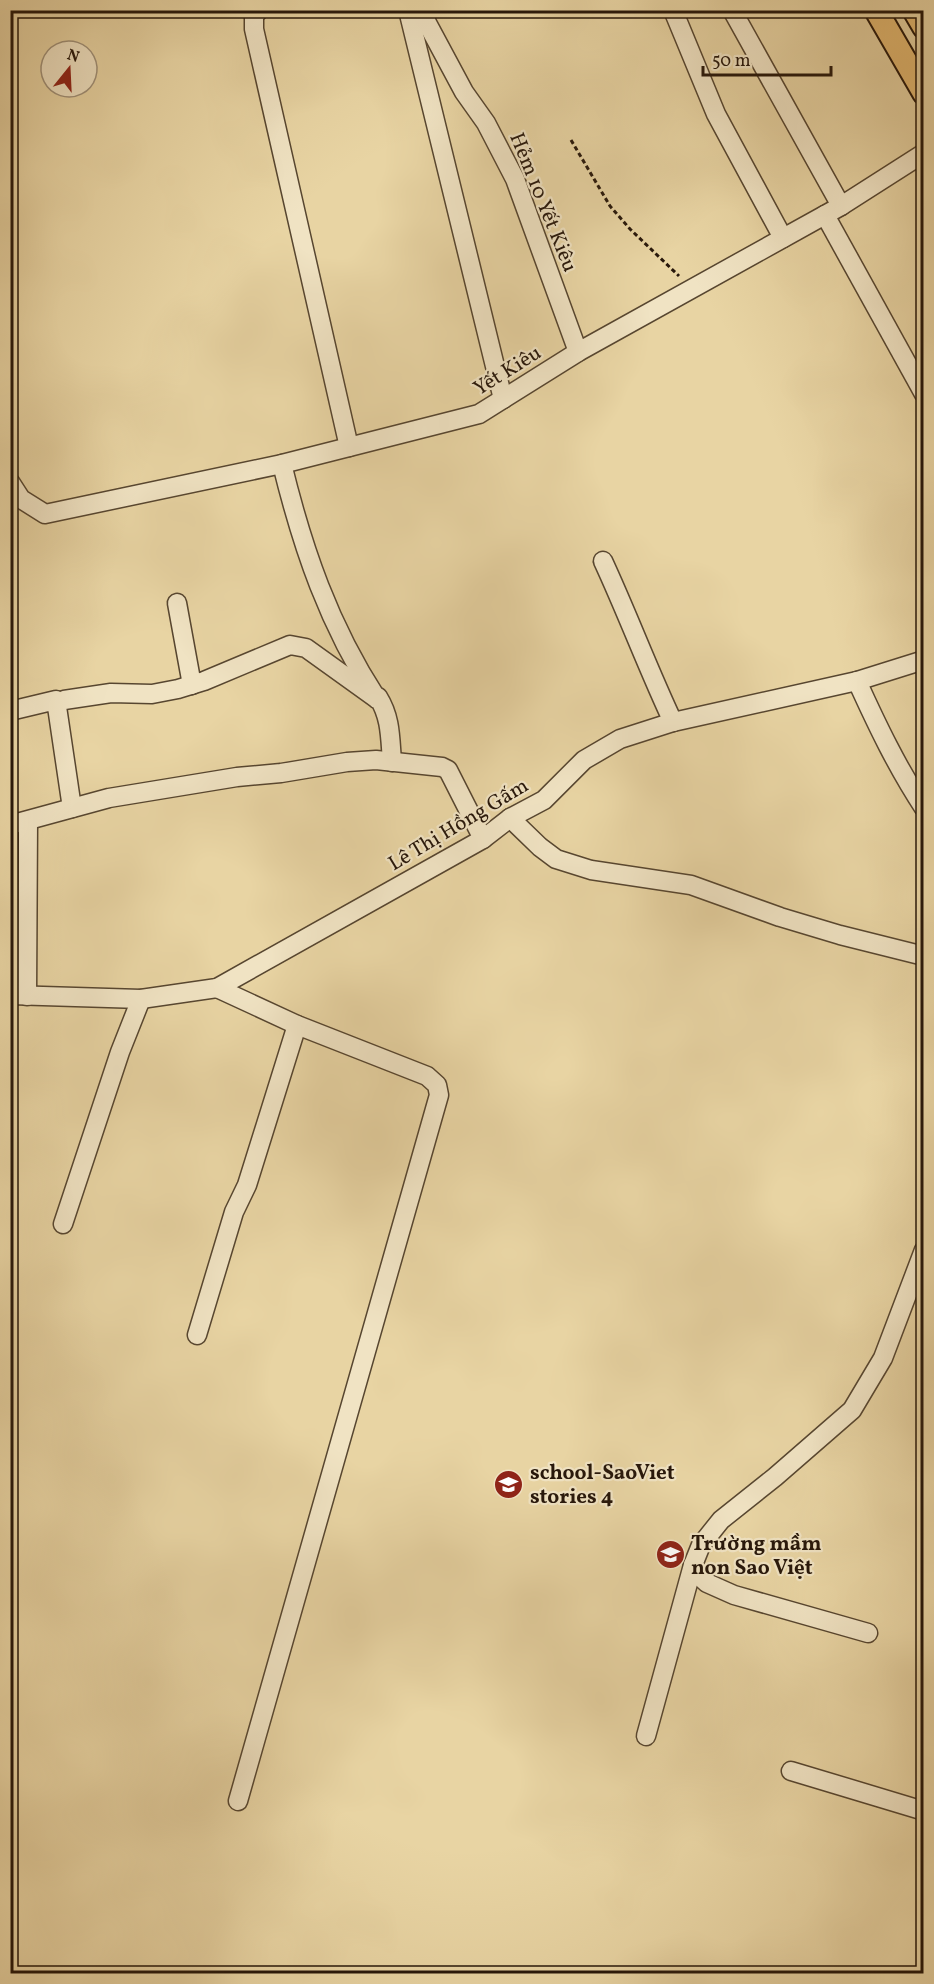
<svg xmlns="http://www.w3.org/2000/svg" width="934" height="1984" viewBox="0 0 934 1984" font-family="Vollkorn,serif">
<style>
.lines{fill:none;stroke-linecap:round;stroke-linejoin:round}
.minor-casing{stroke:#574630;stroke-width:21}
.major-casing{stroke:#27170a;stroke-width:26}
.path{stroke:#27170a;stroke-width:3;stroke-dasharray:4.5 3;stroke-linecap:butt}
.minor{stroke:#f0e3c3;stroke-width:18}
.major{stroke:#e4ba72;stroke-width:22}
.labels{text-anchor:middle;stroke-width:4.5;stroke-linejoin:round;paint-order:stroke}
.street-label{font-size:21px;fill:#27170a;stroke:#f0e3c3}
.poi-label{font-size:21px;font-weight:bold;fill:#27170a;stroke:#f0e3c3;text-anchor:start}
</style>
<rect width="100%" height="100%" fill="#e8d4a3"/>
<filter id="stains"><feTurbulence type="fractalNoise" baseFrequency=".00333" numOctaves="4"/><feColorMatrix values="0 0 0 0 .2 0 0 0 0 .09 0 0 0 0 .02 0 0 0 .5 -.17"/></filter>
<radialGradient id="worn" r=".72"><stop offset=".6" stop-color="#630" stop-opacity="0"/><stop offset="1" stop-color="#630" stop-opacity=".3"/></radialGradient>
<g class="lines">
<defs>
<g id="minor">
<path d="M259 10 254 16V29L349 447"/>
<path d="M408 10 503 399"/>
<path d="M423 10 427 23 464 92 486 123 515 179 578 352"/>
<path d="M673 10 716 114 783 238"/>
<path d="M732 10 841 206"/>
<path d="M825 215 924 394"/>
<path d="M282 464C303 550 329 625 377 699L378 697C391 718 390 737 392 762"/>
<path d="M10 482 21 499 45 514 282 464 479 414 578 352 841 206 924 153"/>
<path d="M603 561C628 615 648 669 673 722"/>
<path d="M177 603 192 685"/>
<path d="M857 681C877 725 897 767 924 808"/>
<path d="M64 700 111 693 152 694 178 689 204 681 290 645 306 648 377 699"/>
<path d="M10 711 56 700 72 808"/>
<path d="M510 818 540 847 556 859 591 870 691 885 780 917 840 935 924 956"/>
<path d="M10 825 109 798 237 777 281 773 347 762 376 760 442 767 448 770 483 839"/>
<path d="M217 988 297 1025 427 1076 437 1085 439 1095 238 1801"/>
<path d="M10 995 141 999 217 988 483 839 510 818 544 800 584 760 620 739 673 722 857 681 924 660"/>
<path d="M27 996 28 821"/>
<path d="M63 1224 120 1052 141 999"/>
<path d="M197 1335 234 1212 247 1185 297 1025"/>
<path d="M868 1633 734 1595 707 1583 697 1574 693 1565 701 1545 721 1520 775 1477 852 1410 883 1358 924 1250"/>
<path d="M646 1736 693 1565"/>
<path d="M791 1771 924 1811"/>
</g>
<g id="major">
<path d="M876 10 924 93"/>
<path d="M914 10 924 27"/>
</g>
</defs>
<use href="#minor" class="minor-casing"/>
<use href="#major" class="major-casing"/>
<path class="path" d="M571 140 610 206 630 229 679 276"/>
<use href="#minor" class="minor"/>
<use href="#major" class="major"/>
</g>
<defs>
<symbol id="school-disc" viewBox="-11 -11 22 22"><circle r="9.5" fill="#8f2418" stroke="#f0e3c3"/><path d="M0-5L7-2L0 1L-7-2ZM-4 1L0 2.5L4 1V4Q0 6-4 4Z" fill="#fff"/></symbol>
</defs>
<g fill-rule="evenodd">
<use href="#school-disc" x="492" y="1468" width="33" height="33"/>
<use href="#school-disc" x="654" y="1538" width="33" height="33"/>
</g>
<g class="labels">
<g class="street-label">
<text transform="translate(544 202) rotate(68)" y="7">Hẻm 10 Yết Kiêu</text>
<text transform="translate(507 370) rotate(-32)" y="7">Yết Kiêu</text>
<text transform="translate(458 824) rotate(-31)" y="7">Lê Thị Hồng Gấm</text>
</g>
<g class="poi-label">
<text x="530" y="1479">school-SaoViet<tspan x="530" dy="24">stories 4</tspan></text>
<text x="691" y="1550">Trường mầm<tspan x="691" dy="24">non Sao Việt</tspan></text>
</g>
</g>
<rect width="934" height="1984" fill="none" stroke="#e8d4a3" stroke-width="36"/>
<rect x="12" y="12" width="910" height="1960" fill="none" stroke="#27170a" stroke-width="3"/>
<rect x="18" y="18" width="898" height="1948" fill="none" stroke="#27170a" stroke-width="1.5"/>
<g transform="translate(69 69) rotate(18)"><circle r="28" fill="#f0e3c3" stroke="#a09179" stroke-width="1.5"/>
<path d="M0-4.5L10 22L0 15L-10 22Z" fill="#8f2418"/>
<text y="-9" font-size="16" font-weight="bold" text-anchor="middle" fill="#27170a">N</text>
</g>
<path d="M703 66v9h128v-9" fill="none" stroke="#27170a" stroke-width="3"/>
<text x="712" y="66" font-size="18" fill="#27170a" stroke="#f0e3c3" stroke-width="4.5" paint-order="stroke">50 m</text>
<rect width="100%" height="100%" filter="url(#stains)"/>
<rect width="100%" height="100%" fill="url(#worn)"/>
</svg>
